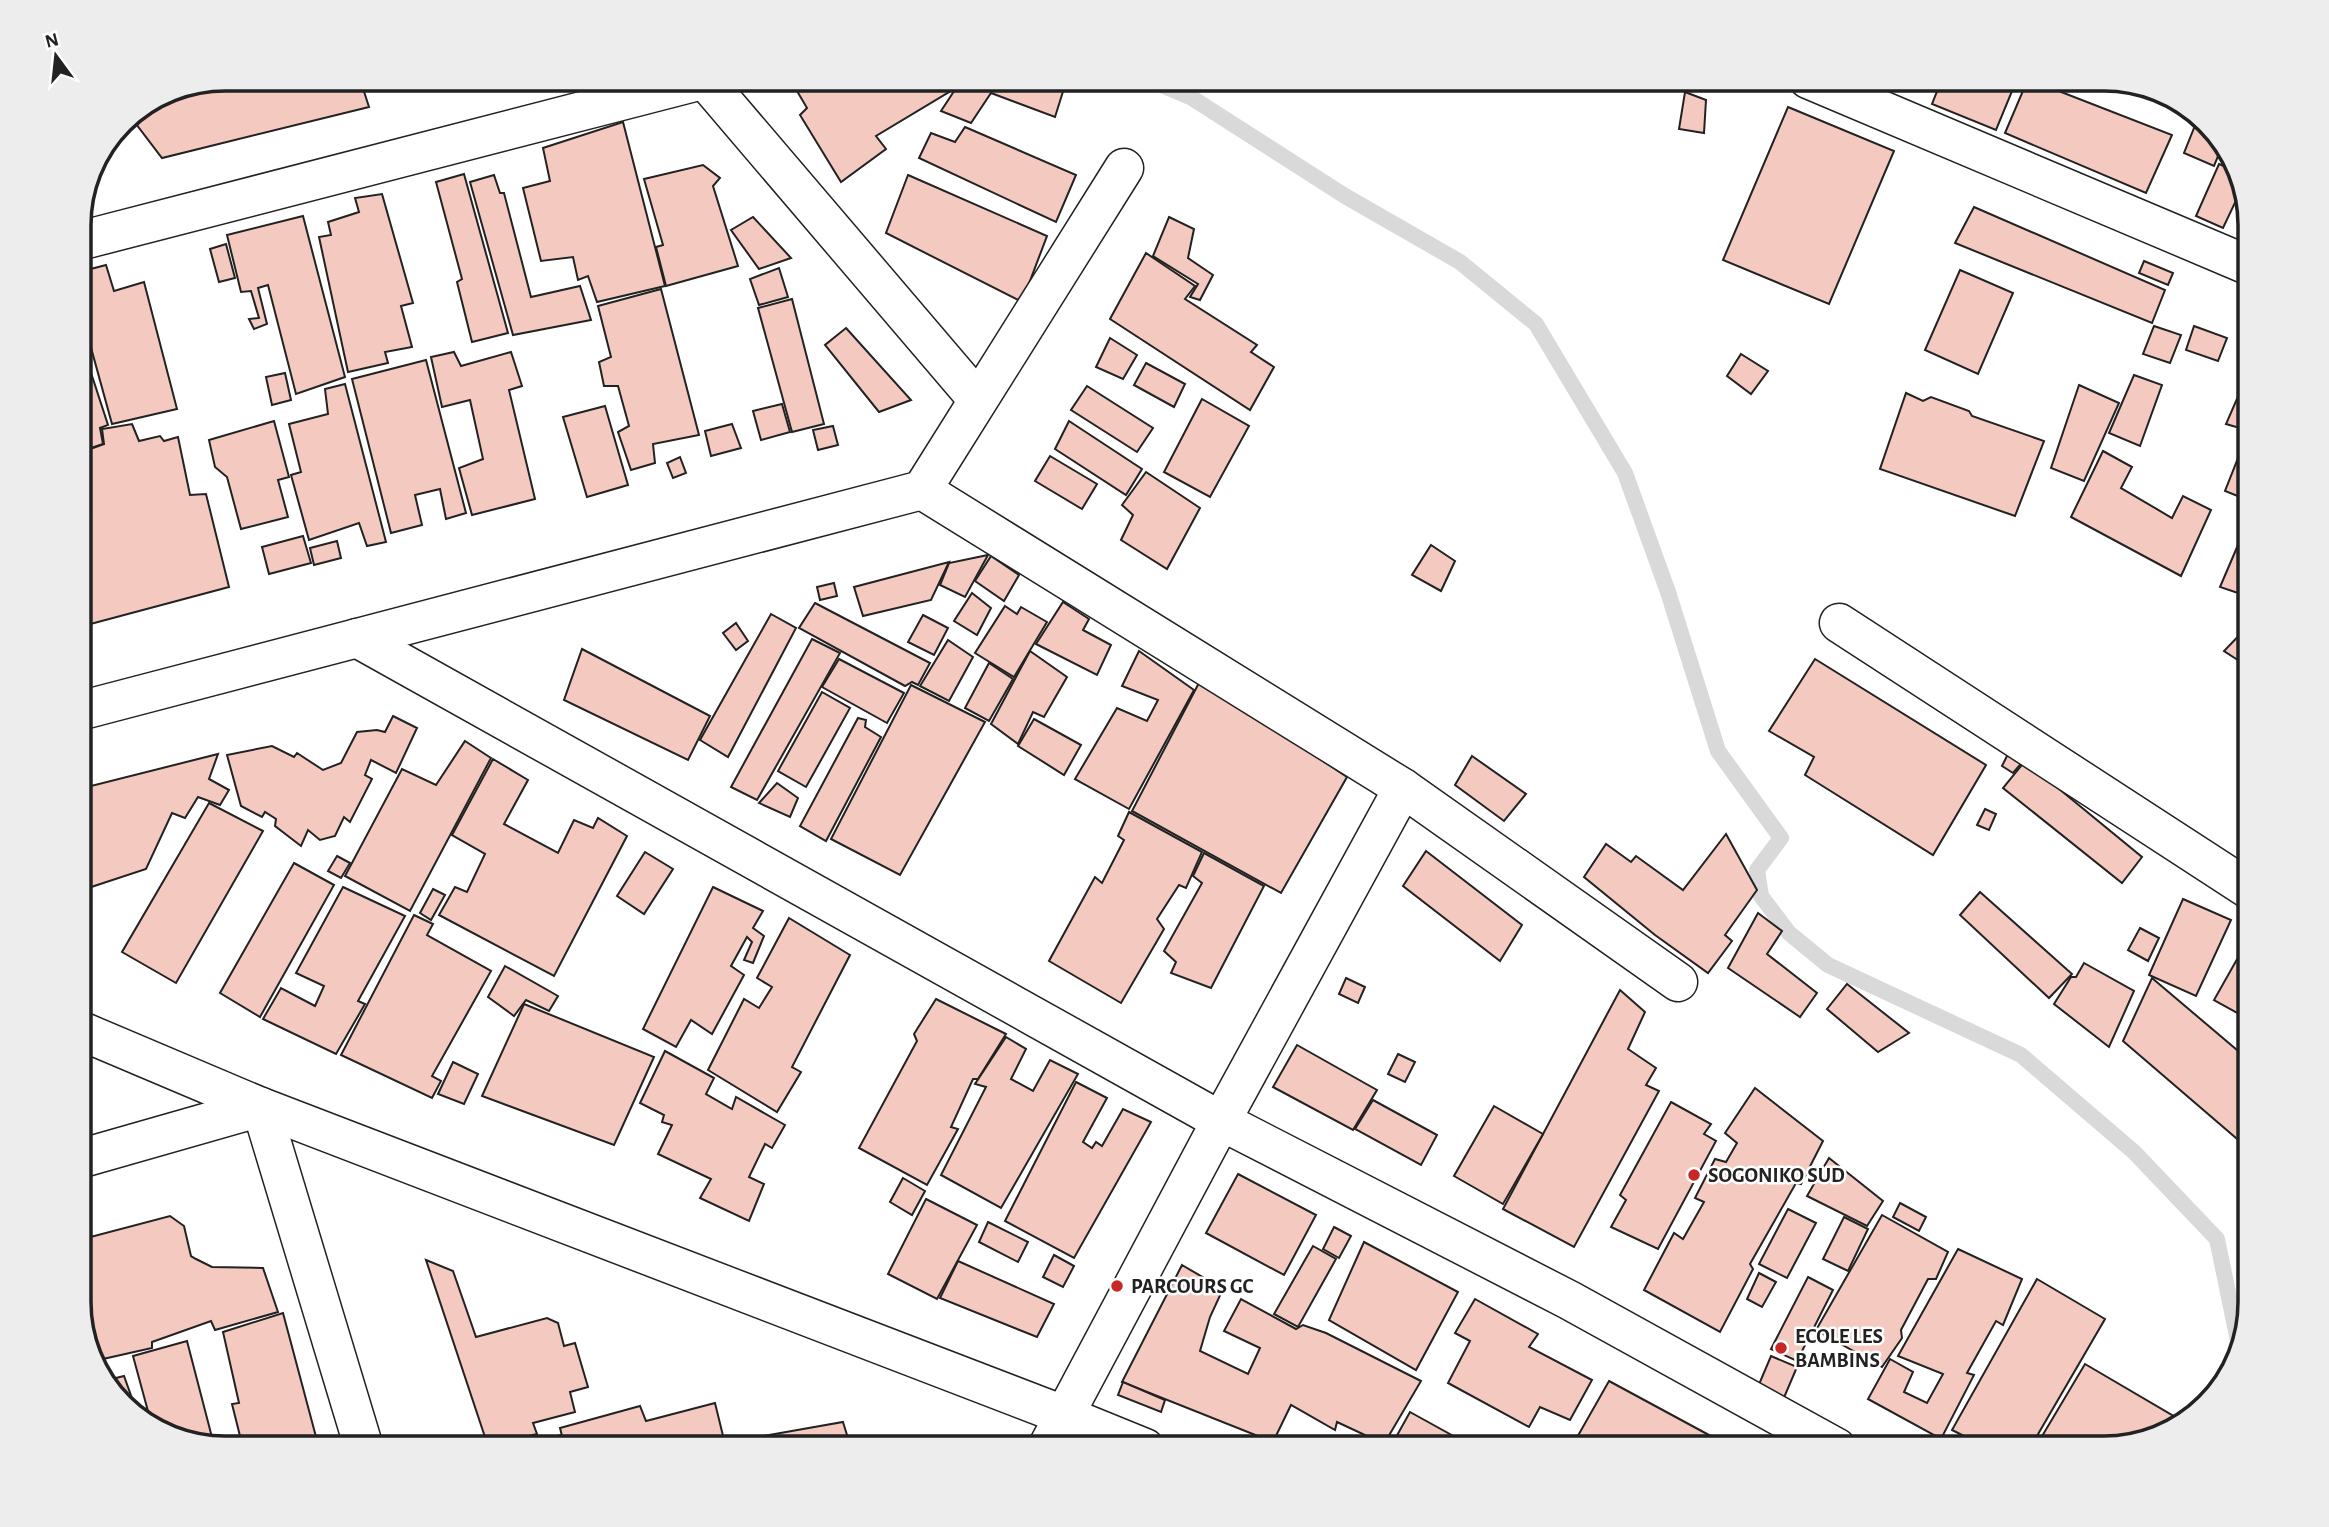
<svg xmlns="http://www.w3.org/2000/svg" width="2329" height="1527" viewBox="0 0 2329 1527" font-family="'Alegreya Sans',sans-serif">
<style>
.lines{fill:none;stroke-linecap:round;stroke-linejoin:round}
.stream{stroke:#d9d9d9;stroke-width:16}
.building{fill:#f3c9c0;stroke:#222;stroke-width:2}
.minor-casing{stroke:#222;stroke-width:41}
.minor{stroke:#fff;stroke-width:38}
.poi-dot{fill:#c62828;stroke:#fff;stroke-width:2.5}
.labels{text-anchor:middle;stroke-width:5;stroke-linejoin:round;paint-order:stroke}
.poi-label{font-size:21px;font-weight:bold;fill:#222;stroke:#fff;text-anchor:start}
.rim{fill:none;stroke:#222;stroke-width:3.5}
</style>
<rect width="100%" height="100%" fill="#fff"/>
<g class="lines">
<path class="stream" d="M1147 79 1192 98 1345 196 1460 262 1536 324 1625 473 1668 592 1718 751 1781 838 1757 870 1761 896 1789 933 1828 965 2021 1055 2134 1152 2217 1239 2238 1341"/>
</g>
<g class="building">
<path d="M226 79H360L369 107 162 158 130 116 170 90Z"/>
<path d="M790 79H943L949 92 876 136 886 149 841 182 800 115 807 108Z"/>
<path d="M962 79H1057L1066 82 1055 117 991 93 971 123 941 111Z"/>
<path d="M1917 79H1938L1935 86Z"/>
<path d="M1942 79H2017L1996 130 1932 104Z"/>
<path d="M2028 79 2172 135 2146 193 2005 133Z"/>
<path d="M1685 92 1706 100 1704 133 1679 129Z"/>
<path d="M2179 102 2185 103 2223 144 2214 166 2184 153 2196 123 2175 112Z"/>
<path d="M1788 107 1894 151 1829 304 1723 260Z"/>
<path d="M623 122 665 286 597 302 588 276 578 280 573 257 541 261 523 188 550 181 543 148Z"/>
<path d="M965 127 1076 175 1056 222 919 158 931 133 955 142Z"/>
<path d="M2219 164 2236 171 2237 175 2234 182 2241 190 2223 228 2196 216Z"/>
<path d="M703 165 720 178 713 186 738 266 666 286 656 247 663 245 644 179Z"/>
<path d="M464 174 508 333 472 342 457 282 462 279 436 182Z"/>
<path d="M494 175 500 193H504L531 297 580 286 591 320 513 335 470 182Z"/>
<path d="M908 175 1047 236 1022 302 886 233Z"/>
<path d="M382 194 413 303 401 306 412 347 385 352 388 363 348 372 319 237 331 235 328 222 359 212 355 198Z"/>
<path d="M1974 207 2165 290 2152 323 1955 243Z"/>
<path d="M303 216 345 377 296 394 268 285 258 288 267 324 254 329 249 319 259 318 251 291 241 292 227 235Z"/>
<path d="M753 217 791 258 759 269 731 230Z"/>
<path d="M1169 217 1194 229 1188 258 1213 275 1200 300 1190 297 1198 284 1153 256Z"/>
<path d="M226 244 235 278 219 282 210 249Z"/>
<path d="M1146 253 1195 286 1185 299 1257 345 1251 352 1274 367 1250 410 1110 319Z"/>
<path d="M2144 261 2173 273 2168 285 2139 273Z"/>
<path d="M106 265 114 291 144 282 177 409 112 424 79 304V272Z"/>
<path d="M779 268 788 297 759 305 750 279Z"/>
<path d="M1960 270 2013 293 1978 374 1925 350Z"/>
<path d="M661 289 699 435 653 444 655 463 631 470 618 432 629 426 618 386H604L599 362 611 357 598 306Z"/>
<path d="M792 299 824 424 792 432 758 308Z"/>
<path d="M2154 326 2181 335 2170 363 2143 354Z"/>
<path d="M2194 326 2227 338 2218 361 2186 350Z"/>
<path d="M846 328 911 400 879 412 825 345Z"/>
<path d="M79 336 108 425 100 428 103 444 79 452Z"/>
<path d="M1110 338 1137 355 1123 379 1096 367Z"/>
<path d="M454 352 461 366 511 352 522 386 509 390 535 499 472 515 459 468 483 459 470 400 442 407 431 357Z"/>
<path d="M1741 354 1768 371 1751 394 1727 376Z"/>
<path d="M426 360 466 513 446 519 440 489 415 495 422 525 391 533 352 379Z"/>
<path d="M1146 363 1185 384 1174 407 1134 385Z"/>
<path d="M2250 369V431L2226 424Z"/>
<path d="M285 373 291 400 272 405 266 377Z"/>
<path d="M2134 375 2162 385 2140 446 2109 433Z"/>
<path d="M345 384 386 542 367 546 359 523 309 540 291 475 301 472 289 424 328 414 325 389Z"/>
<path d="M2079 385 2119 403 2084 481 2051 468Z"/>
<path d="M1087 386 1153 428 1137 452 1071 410Z"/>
<path d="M1906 393 1923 401 1931 397 1969 411 1972 416 2044 441 2015 516 1880 469Z"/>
<path d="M1202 399 1249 426 1210 497 1164 472Z"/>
<path d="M782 404 790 432 761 440 753 411Z"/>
<path d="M605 406 628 485 587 497 563 417Z"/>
<path d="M274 421 289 477 278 480 288 517 241 529 227 477 215 467 209 440Z"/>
<path d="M1069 421 1142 469 1126 495 1055 449Z"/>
<path d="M132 424 139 441 160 436 164 441 178 437 190 495 206 494 229 587 83 626 79 605V453L104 444 102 429Z"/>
<path d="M732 424 741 448 711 456 705 431Z"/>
<path d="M833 426 838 445 818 450 813 430Z"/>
<path d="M2248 433 2250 434V501L2225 491Z"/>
<path d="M2103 451 2132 467 2121 488 2172 518 2183 496 2211 510 2181 576 2071 517Z"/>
<path d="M1050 456 1097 484 1082 509 1035 481Z"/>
<path d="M680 457 686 473 673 478 667 463Z"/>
<path d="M1146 472 1200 508 1167 569 1121 540 1133 515 1122 505Z"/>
<path d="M2250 517V597L2220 587Z"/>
<path d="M303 536 311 563 269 574 262 547Z"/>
<path d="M337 541 341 558 314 565 310 548Z"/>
<path d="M1431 545 1455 561 1441 591 1412 575Z"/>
<path d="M988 555 965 597 940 585 949 563Z"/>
<path d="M991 556 1019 575 1004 601 975 581Z"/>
<path d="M949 562 931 600 863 616 854 587Z"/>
<path d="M834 583 837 596 820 600 817 587Z"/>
<path d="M972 593 991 608 977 635 954 621Z"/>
<path d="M1063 602 1089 619 1083 630 1111 645 1097 675 1036 644Z"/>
<path d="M815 603 930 663 918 685 912 682 905 686 799 628Z"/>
<path d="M1005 606 1017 614 1021 607 1047 622 1014 677 975 653Z"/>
<path d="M771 614 796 628 728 757 700 740Z"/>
<path d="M923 615 948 628 934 655 908 642Z"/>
<path d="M736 623 748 641 736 650 723 633Z"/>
<path d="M2250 624V668L2224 651Z"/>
<path d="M812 639 840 653 757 800 731 787Z"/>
<path d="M948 640 973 657 949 701 920 686Z"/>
<path d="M582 649 710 716 688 760 564 700Z"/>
<path d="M1030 651 1067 677 1044 717 1033 712 1018 744 991 724Z"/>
<path d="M1139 651 1194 690 1129 809 1075 779 1117 708 1147 721 1158 700 1122 686Z"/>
<path d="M839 659 904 693 887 723 822 687Z"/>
<path d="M1815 659 1986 765 1933 855 1805 775 1814 757 1769 731Z"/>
<path d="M989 663 1013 679 989 721 965 708Z"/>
<path d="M1201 679 1347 777 1281 893 1132 811Z"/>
<path d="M911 685 985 722 900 875 831 839Z"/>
<path d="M822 692 850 708 806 787 778 771Z"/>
<path d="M393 716 417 728 396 773 371 760 365 775 372 779 350 822 344 817 335 836 320 840 308 830 301 846 275 826 276 819 265 812 262 817 241 806 227 755 272 746 294 757 297 753 323 770 341 763 357 732 377 730 385 732Z"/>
<path d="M858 718 866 720 865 727 881 737 826 841 800 826Z"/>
<path d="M1034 719 1081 745 1064 775 1018 746Z"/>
<path d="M465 741 491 758 410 911 345 876 402 769 436 785Z"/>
<path d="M2010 750 2025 759 2013 773 2002 766Z"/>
<path d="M218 754 209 779 229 790 220 805 198 797 185 818 172 813 146 869 79 891V789Z"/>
<path d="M1472 756 1526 794 1504 821 1455 785Z"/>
<path d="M493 759 528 780 504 824 558 853 574 820 593 828 598 818 627 836 554 976 439 915 455 887 467 892 485 854 452 835Z"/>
<path d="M2025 761 2142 857 2122 883 2003 788Z"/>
<path d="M777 783 798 798 790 817 759 803Z"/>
<path d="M209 803 263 831 176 983 122 952Z"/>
<path d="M1985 809 1996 814 1989 830 1977 825Z"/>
<path d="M1129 812 1202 852 1186 888 1179 885 1157 919 1164 929 1121 1003 1049 961 1095 877 1102 883 1124 840 1118 836Z"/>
<path d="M1726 834 1757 890 1725 935 1732 941 1708 973 1655 935 1584 877 1606 844 1631 862 1636 856 1683 890Z"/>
<path d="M1426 851 1522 925 1500 961 1403 886Z"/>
<path d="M645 852 673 869 644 914 617 896Z"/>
<path d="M1204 853 1264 886 1211 988 1171 973 1176 962 1164 951 1202 883 1193 876Z"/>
<path d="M337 856 350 863 341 878 328 871Z"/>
<path d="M294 863 334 885 260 1017 220 993Z"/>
<path d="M343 887 405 916 358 1001 365 1004 336 1054 263 1019 281 988 315 1006 324 986 296 973Z"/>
<path d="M713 887 763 911 753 928 764 936 753 963 744 960 752 942 747 937 731 966 744 975 712 1034 691 1020 676 1047 643 1029Z"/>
<path d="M433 889 445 895 431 920 420 913Z"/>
<path d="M1980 892 2072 974 2049 998 1960 915Z"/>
<path d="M2183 899 2231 920 2196 996 2149 975Z"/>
<path d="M2247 912 2250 914V934L2239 926Z"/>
<path d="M1758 913 1782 931 1767 954 1817 993 1800 1017 1728 968Z"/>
<path d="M414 915 433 924 427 935 491 971 432 1076 441 1081 432 1098 341 1055Z"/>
<path d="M789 918 850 955 792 1067 801 1072 777 1112 708 1070 744 999 759 1008 772 987 757 978Z"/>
<path d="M2140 928 2159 938 2148 961 2128 950Z"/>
<path d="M2249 938H2250V1020L2214 1000Z"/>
<path d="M2084 963 2134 991 2109 1047 2054 1004 2071 977H2076Z"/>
<path d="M505 966 558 996 549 1011 526 1000 514 1016 488 997Z"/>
<path d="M1346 978 1365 987 1358 1003 1339 994Z"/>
<path d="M2152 978 2250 1061V1150L2123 1041Z"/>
<path d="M1847 984 1909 1033 1878 1052 1827 1009Z"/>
<path d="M1620 990 1645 1012 1628 1049 1656 1068 1646 1085 1659 1091 1574 1247 1503 1209Z"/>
<path d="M936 999 1006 1034 978 1079H973L951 1127 958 1129 927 1185 859 1148 917 1041 914 1034Z"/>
<path d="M524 1004 654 1057 614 1145 482 1096Z"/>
<path d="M1006 1037 1026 1049 1011 1079 1033 1091 1050 1060 1078 1074 1001 1208 941 1175 986 1087 975 1084Z"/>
<path d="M1297 1045 1377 1090 1353 1130 1273 1087Z"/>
<path d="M665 1051 714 1078 706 1094 732 1109 736 1097 785 1125 772 1148 765 1144 749 1177 764 1184 749 1221 700 1198 711 1179 658 1154 672 1125 662 1122 664 1115 640 1103Z"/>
<path d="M1398 1054 1415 1062 1405 1082 1388 1074Z"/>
<path d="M453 1062 478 1074 464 1104 438 1094Z"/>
<path d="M1076 1082 1107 1098 1083 1142 1092 1148 1096 1142 1102 1146 1123 1109 1151 1122 1074 1258 1005 1221Z"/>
<path d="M1755 1088 1823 1141 1801 1184 1796 1183 1750 1264 1753 1269 1720 1332 1644 1290 1674 1233 1683 1239 1704 1202 1695 1198 1715 1159 1726 1162 1737 1143 1725 1133Z"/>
<path d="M1373 1100 1437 1135 1421 1165 1355 1129Z"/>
<path d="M1671 1102 1711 1124 1704 1134 1716 1141 1658 1249 1611 1227 1626 1200 1620 1195Z"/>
<path d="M1494 1106 1543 1134 1503 1204 1454 1176Z"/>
<path d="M1829 1158 1883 1201 1867 1226 1807 1196Z"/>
<path d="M1238 1174 1316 1215 1284 1275 1206 1233Z"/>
<path d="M903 1178 925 1191 912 1215 890 1202Z"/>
<path d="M926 1199 977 1225 937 1299 888 1274Z"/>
<path d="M1900 1203 1926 1217 1919 1231 1893 1217Z"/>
<path d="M1788 1209 1816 1223 1787 1278 1759 1264Z"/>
<path d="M1882 1215 1948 1252 1936 1279H1928L1901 1330 1902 1338 1882 1367 1816 1330Z"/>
<path d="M170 1216 184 1226 191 1256 196 1259 212 1267 263 1268 278 1312 215 1330 211 1321 152 1342V1348L94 1361 79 1311V1240Z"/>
<path d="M1844 1217 1868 1229 1848 1271 1823 1259Z"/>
<path d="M988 1222 1028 1242 1018 1262 979 1242Z"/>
<path d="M1334 1227 1351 1236 1339 1258 1323 1249Z"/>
<path d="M1364 1242 1458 1292 1416 1370 1329 1320Z"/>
<path d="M1313 1246 1336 1259 1298 1327 1274 1314Z"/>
<path d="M1958 1249 2022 1279 2003 1325 1996 1321 1967 1373 1974 1375 1941 1439 1868 1399 1890 1359 1913 1372 1904 1392 1927 1403 1943 1374 1898 1356Z"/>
<path d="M1054 1255 1074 1266 1063 1287 1043 1277Z"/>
<path d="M426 1260 453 1271 476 1337 547 1318 558 1323 564 1346 575 1343 588 1387 570 1392 575 1412 533 1423 537 1434 488 1446Z"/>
<path d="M958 1261 1054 1304 1037 1337 940 1298Z"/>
<path d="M1182 1265 1223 1289 1210 1317 1200 1351 1248 1374 1260 1348 1224 1331 1241 1299 1296 1329 1303 1325 1326 1333 1421 1381 1384 1444 1337 1422 1335 1430 1291 1405 1273 1442 1122 1382Z"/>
<path d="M1759 1273 1776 1282 1762 1307 1747 1299Z"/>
<path d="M1808 1277 1833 1290 1797 1361 1771 1349Z"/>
<path d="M2037 1279 2105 1319 2030 1448H1988L1952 1430Z"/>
<path d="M1475 1299 1538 1334 1529 1347 1592 1380 1570 1420 1540 1407 1529 1427 1448 1383 1470 1341 1455 1333Z"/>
<path d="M283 1313 319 1448H243L232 1404 239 1403 223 1332Z"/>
<path d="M187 1341 214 1445 152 1426 133 1356Z"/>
<path d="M1771 1356 1797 1367 1783 1400 1757 1389Z"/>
<path d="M2085 1364 2182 1421 2180 1425 2177 1429 2104 1448H2035Z"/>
<path d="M102 1365 108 1380 124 1376 138 1415 141 1414 143 1423 99 1375 96 1366Z"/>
<path d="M1609 1381 1733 1448H1571Z"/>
<path d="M1123 1382 1165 1400 1161 1412 1118 1395Z"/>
<path d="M715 1403 726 1448H565L560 1428 640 1406 646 1421Z"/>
<path d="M1410 1412 1475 1448H1390Z"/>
<path d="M843 1422 851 1448H744L741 1440Z"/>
<path d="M561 1435 564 1448H516Z"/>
<path d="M427 1436 430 1448H399L398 1443Z"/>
</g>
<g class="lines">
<defs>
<g id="minor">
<path d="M1808 79 2250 266"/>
<path d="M705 80 978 400"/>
<path d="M79 241 706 79"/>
<path d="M922 490 1403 788 1678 982"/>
<path d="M1839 623 2250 890"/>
<path d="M357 638 1221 1121 1569 1300 1837 1448"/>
<path d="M79 711 922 490 1124 168"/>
<path d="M79 1030 261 1107 1066 1416 1145 1448"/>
<path d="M79 1159 261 1107 364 1448"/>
<path d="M1047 1448 1221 1121 1403 788"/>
</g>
</defs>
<use href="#minor" class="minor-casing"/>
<use href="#minor" class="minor"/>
</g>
<g class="poi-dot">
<circle cx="1694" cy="1175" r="7"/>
<circle cx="1117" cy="1286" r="7"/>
<circle cx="1781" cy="1348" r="7"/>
</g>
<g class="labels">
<g class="poi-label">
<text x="1708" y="1182">SOGONIKO SUD</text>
<text x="1131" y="1293">PARCOURS GC</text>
<text x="1795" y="1343">ECOLE LES<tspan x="1795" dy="24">BAMBINS</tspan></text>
</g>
</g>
<path d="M0 0H2329V1527H0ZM225 91H2104A134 134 0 0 1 2238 225V1302A134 134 0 0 1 2104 1436H225A134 134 0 0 1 91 1302V225A134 134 0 0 1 225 91Z" fill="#ededed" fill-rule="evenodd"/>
<path class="rim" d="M225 91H2104A134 134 0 0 1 2238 225V1302A134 134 0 0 1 2104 1436H225A134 134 0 0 1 91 1302V225A134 134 0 0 1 225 91Z"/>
<g transform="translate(56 56) rotate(345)" stroke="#ffffff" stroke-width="5" paint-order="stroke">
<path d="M0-5L12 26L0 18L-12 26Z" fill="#222222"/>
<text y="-10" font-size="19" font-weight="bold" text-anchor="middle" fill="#222222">N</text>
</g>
</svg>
